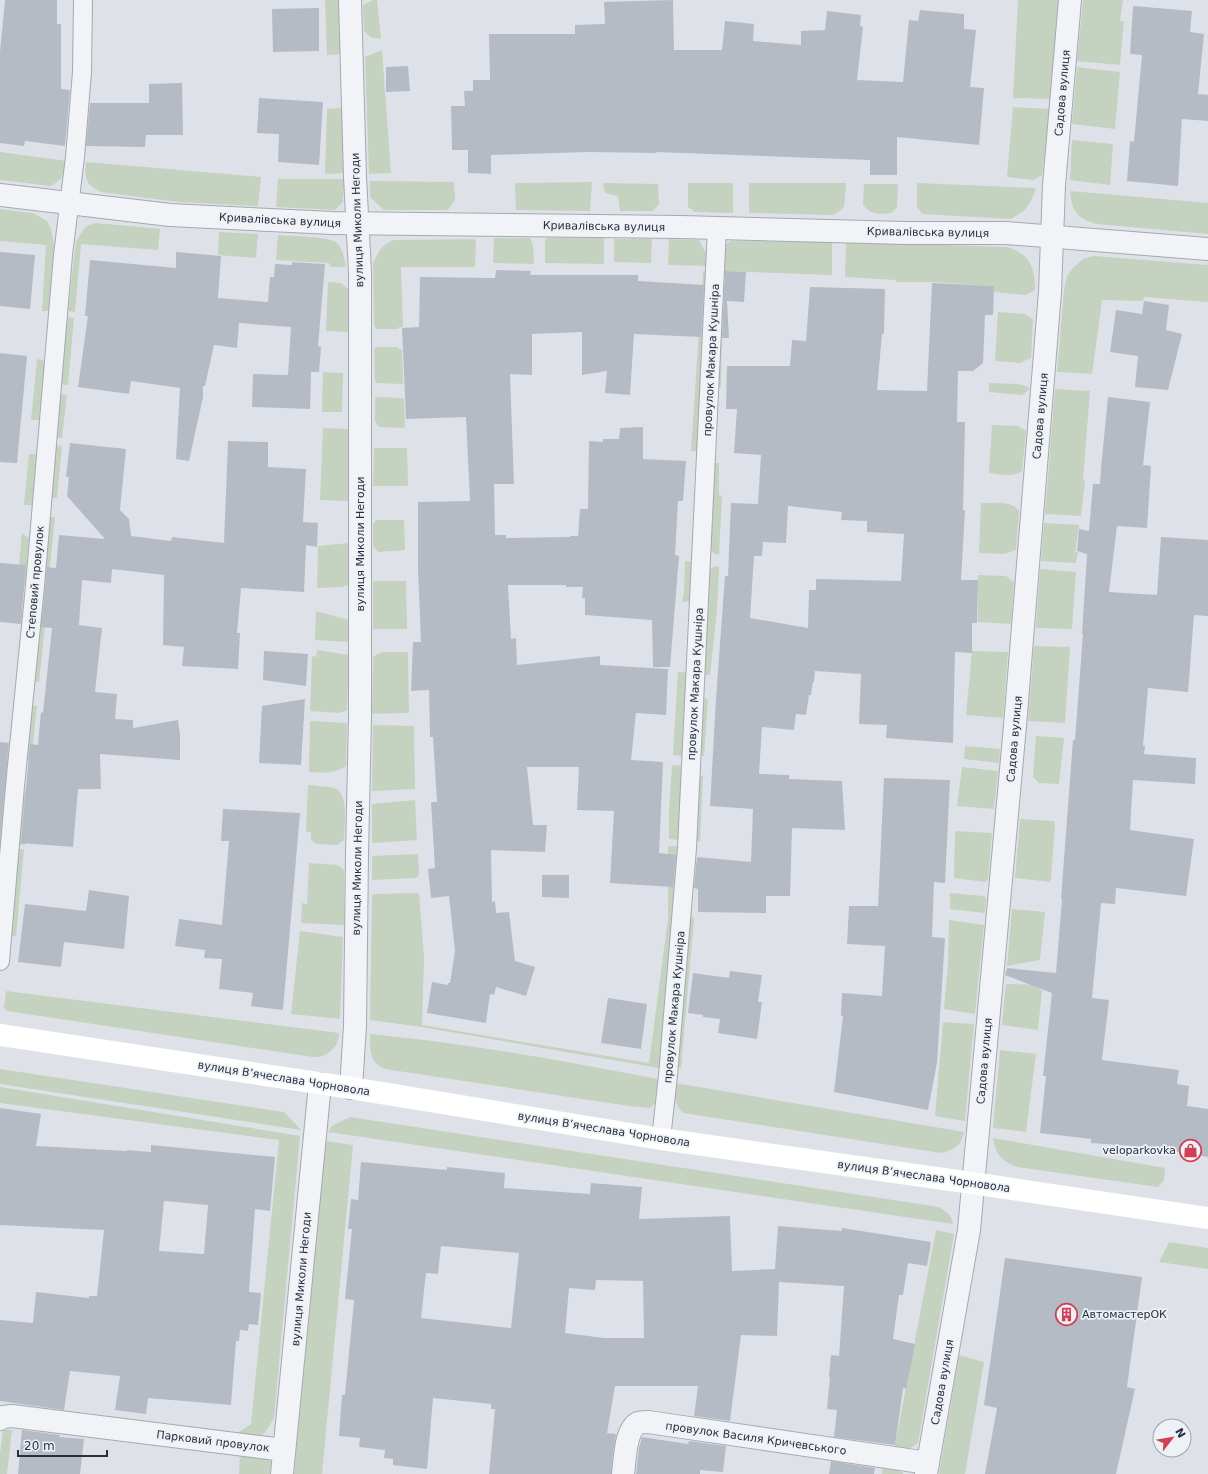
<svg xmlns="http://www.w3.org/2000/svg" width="1208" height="1474" viewBox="0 0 1208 1474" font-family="'DejaVu Sans',sans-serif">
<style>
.green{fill:#c4d2bf}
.building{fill:#b5bbc5;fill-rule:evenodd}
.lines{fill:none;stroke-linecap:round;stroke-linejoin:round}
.lane-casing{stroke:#a3a9b2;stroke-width:20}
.street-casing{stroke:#a3a9b2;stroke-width:24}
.lane{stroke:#f1f3f6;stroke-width:18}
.street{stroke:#f1f3f6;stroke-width:22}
.secondary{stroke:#fff;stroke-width:22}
.labels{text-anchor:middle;stroke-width:3.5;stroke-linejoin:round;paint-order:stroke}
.street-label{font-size:11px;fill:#27303f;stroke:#eef1f6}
.poi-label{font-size:11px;fill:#27303f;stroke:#eef1f6;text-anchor:end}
</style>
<rect width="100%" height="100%" fill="#dee2e8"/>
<g class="green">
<path d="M325 0H340L341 54 327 55Z"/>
<path d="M373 0H377L381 39 370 37 364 31 363 5Z"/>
<path d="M1018 0H1058L1051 99 1013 98Z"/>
<path d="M1083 0H1123L1120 21H1124L1120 65 1077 61Z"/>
<path d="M382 50 391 173 369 174 365 57Z"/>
<path d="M1077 67 1120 72 1115 129 1072 124Z"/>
<path d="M1013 107 1050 109 1042 175 1034 180 1007 177Z"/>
<path d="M344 108 345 173 325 174 327 109Z"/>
<path d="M1072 140 1113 144 1110 185 1070 180Z"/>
<path d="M0 152 67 161 61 179 51 186 0 180Z"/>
<path d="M86 162 261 177 258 206 178 202 101 192C86 185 84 179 86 162Z"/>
<path d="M278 179H344L343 202 335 210 276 207Z"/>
<path d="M370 181 454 182 455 200 448 210H384L370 197Z"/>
<path d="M592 182 590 211 516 210 515 183Z"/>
<path d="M603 183 658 184 659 204 653 211H620L618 196 605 193Z"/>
<path d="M688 183H733V213L695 212 688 207Z"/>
<path d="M749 183H846L844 207 840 211 833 215 749 213Z"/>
<path d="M917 183 1036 188C1029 206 1028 210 1010 219L922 214 917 207Z"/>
<path d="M864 184H898L897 207 892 213C879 214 873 216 863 205Z"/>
<path d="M1070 191 1208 203V234L1097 224C1077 219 1072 211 1070 191Z"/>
<path d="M0 209 33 213 47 221 51 229 54 245 49 311H42L46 245 0 241Z"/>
<path d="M96 223 160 229 158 250 81 244 75 312 68 311 76 241 86 226Z"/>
<path d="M219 232 258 234 256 258 218 255Z"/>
<path d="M278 235C290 236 330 236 337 243 343 249 344 258 346 267H331L329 263 276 260Z"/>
<path d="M494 238H530L533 245 534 264 493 263Z"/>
<path d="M548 238H604V264L545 263V240Z"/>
<path d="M474 239 476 241 475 267H401L403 327H399L398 329H377L374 326 373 264C377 253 383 243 394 240Z"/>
<path d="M614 239H652L651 263 614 262Z"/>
<path d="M669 239 699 240 706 253 708 266 668 265Z"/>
<path d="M731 241 832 242V275L723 271 721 387 715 386 721 268 725 245Z"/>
<path d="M846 242 1007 247C1030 254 1035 267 1035 290L1026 295 994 292V286L932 282H896V280L845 277Z"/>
<path d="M1093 256 1208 265V302L1144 297 1143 301 1102 300 1092 374 1057 372 1064 290 1067 276 1073 268 1083 259Z"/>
<path d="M703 271H708L699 451H691Z"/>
<path d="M328 282 341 283 350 291 349 332 326 331Z"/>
<path d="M998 312 1024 314 1033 319 1031 358 1020 363 995 361Z"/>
<path d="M67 317 74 318 68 385 60 384Z"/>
<path d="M377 347H398V349H402L403 384 377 383 375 381 374 349Z"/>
<path d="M37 359 45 361 39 420H31Z"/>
<path d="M323 372 343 373 342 412H322Z"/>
<path d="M989 383 1018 384 1029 387V390L1022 395 989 392Z"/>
<path d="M1055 389 1090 391 1083 480 1085 481 1081 516 1045 514Z"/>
<path d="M60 394 67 395 62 438H56Z"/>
<path d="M377 397 404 398 405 428 379 427 375 421V399Z"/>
<path d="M992 425 1018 426 1026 431 1022 471C1013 478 1000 474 989 473Z"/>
<path d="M323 428 349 429 348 501 320 500Z"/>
<path d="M55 445 62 446 57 498H50Z"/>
<path d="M374 448H407L408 486H373Z"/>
<path d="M29 454H36L32 505H24Z"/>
<path d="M711 463H719V495L722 496 719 555 715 554 708 548Z"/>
<path d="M981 503C993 503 1013 500 1019 511L1016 550 1004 554 979 553Z"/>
<path d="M49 517H55L49 576H46L44 572Z"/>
<path d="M376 520H404L405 550 378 552 373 546V524Z"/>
<path d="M1044 523 1079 525 1075 552H1078L1076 563 1041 561Z"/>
<path d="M22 533 29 538 25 585 17 586Z"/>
<path d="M349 543V585L341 587 317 588 318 546Z"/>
<path d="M685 561 694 562 692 601 682 602 684 592Z"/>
<path d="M715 566 719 567 717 610 710 675 701 674 706 572Z"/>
<path d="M1040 569 1076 572 1072 629 1036 628Z"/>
<path d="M978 575 1006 576 1014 582 1011 624 978 622Z"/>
<path d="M373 581H406L407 629H373Z"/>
<path d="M316 611 349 620V642L315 640Z"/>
<path d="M40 616 46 617 39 682 34 681Z"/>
<path d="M1034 646 1070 647 1065 723 1028 721Z"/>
<path d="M317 650 349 655 347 710 339 713 310 711 312 656 316 657Z"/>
<path d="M972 651 1008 652 1003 718 966 715Z"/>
<path d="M382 652H408L409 713 372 714 373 657Z"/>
<path d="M678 672H688L683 756 673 755Z"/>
<path d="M700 698 708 699 704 756 698 755Z"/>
<path d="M32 705 37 706 31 761 27 760Z"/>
<path d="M310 721 347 723 346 766C333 774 323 773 309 772Z"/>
<path d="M373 725 414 726 415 789 372 791Z"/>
<path d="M1036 736 1064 738 1059 784 1039 783 1033 777Z"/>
<path d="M965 746 1000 749 999 763 964 759Z"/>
<path d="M672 765 683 766 679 840 669 839V811Z"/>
<path d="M962 767 998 771 994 809 957 806Z"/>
<path d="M0 776 7 778 0 858Z"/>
<path d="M696 776H703L700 842 697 841 694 837Z"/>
<path d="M308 785C316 786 326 786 334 788 350 793 344 828 344 841H342L338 845 316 844 311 840V832H306Z"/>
<path d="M24 792H29L30 796 25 845H19Z"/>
<path d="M415 800 417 840 372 843V804Z"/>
<path d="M1020 819 1054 821 1055 824 1051 879 1050 882 1015 878Z"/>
<path d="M955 831 992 833 988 879 985 882 954 878Z"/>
<path d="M668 846H678L674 930 659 1068 422 1027 370 1020 372 894 419 893 424 958 422 1025 649 1063 668 919Z"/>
<path d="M19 849H24L16 936H11Z"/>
<path d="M418 854 419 875 416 878 372 880V856Z"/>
<path d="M309 863 338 865 344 870V925L301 923 302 903 307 904Z"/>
<path d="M950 893 983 896 986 898 985 913 950 909Z"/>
<path d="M1012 909 1045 912 1040 960 1007 966Z"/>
<path d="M689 912 694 919 681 1068 677 1067Z"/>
<path d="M949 920 984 925 975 1014 944 1009 948 965Z"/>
<path d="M300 931 343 937 340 1019 291 1014Z"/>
<path d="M1006 984 1040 985 1039 989 1042 990 1038 1030 1002 1025Z"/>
<path d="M6 991 339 1033C339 1047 327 1058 313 1057L7 1011 4 1008Z"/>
<path d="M943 1022 974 1024 965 1121 935 1116Z"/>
<path d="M370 1034C467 1043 563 1061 658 1079L655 1103 650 1108 629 1106 385 1069C369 1062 370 1049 370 1034Z"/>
<path d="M1000 1050 1036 1054 1026 1132 993 1128Z"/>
<path d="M0 1069 284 1112 301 1130 0 1084Z"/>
<path d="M675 1083 964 1132C961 1146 954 1150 941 1153L683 1113C674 1104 674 1095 675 1083Z"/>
<path d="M0 1087 300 1136 274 1418 264 1434 244 1440 233 1436 251 1424 279 1140 0 1103Z"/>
<path d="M350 1117 939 1207C946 1212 952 1215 953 1224L328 1132 332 1126Z"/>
<path d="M993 1138 1165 1168 1164 1180 1158 1187 1017 1167C1001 1160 996 1156 993 1138Z"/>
<path d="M326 1141 353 1145 322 1474H294Z"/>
<path d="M936 1230 954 1234 918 1443 907 1451 894 1450Z"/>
<path d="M1169 1242 1208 1248V1269L1159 1262Z"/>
<path d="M959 1355 984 1362 965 1474H939Z"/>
<path d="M3 1430H12L7 1474H0V1454Z"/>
<path d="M240 1452 271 1461 270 1474H239Z"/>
<path d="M883 1463 903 1473V1474H882Z"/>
</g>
<g class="building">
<path d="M5 0H57V24H61V89L70 90 65 146 25 141 24 146 0 143V52Z"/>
<path d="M673 0 674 50H722L725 21 754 24 753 41 801 45V31L825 30 827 11 861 15 860 26 863 27 857 80 903 82 909 20 918 21 920 10 964 14V29L976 30 970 87 984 88 979 145 897 137V175H870V160L656 152V153L587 152 491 155V174L468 173V150H452L451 106H465L464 91H473V80H490L489 34H575V25L605 24 604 2Z"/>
<path d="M1133 6 1192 11 1190 32 1204 34 1198 94 1208 95V121L1182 119 1178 186 1127 181 1130 141 1134 142 1142 55 1130 54Z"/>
<path d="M319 8V51L273 52 272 9Z"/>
<path d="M408 66 410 91 386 92V67Z"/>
<path d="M182 83 183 135H146L145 147 86 146 90 103H149V84Z"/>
<path d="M259 98 323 102 319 165 278 162 279 134 257 133Z"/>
<path d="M0 252 35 255 30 309 0 306Z"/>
<path d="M176 252 221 256 218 298 268 302 270 277H274L275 264 292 265V262L325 264 318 346 321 347 319 372H311L310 409 252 407 253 374 288 375 291 327 239 323 237 348 214 345 205 386H203V397L189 461 176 459 180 388 131 381 129 394 78 387 88 316H85L90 260 176 268Z"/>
<path d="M496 270 531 271 530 275H638V281L704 285 701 337 634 334 630 395 605 393 607 371 582 375V332L532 334V375L510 374 514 484H494L495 535H506V538L570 537V536H578L580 509H588L589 441 603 442V439H619L620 428 643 427V459L686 461 683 501H678L675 555 679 556 670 667H653L652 620 585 615V598H582L583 587H566V585H508L511 639 516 638 517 665 600 656V665L668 669 666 715 636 713 631 760 663 762 659 853 676 855 673 887 610 883 614 811 577 810 579 767H527L533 825H547L545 852 491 850 492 902 495 901 496 913 509 912 515 961 535 967 526 996 496 987 494 995 490 994 486 1023 427 1013 432 982 448 985V983H450L455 951 449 896 431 898 428 869 435 868 431 802H437L433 737H430L429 690 411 691 413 642H421L418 569V502L470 501 466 417 406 419 402 328 419 327 420 277 495 278Z"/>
<path d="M725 271 746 272 744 302 727 301 729 338H722Z"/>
<path d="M932 283 994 286 993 315H985L983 363 973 371H958L957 422H965L963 510H965L961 580H978L977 623H972V653L955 652 953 743 886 738 887 725 859 724 861 674 815 671 814 682H813L811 695H809L806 715 796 714 794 730 762 727 759 774 789 775V779L842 781 845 830 792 828 790 896H766V913L698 912V889L694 888 697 857 751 862 753 809 710 806 716 699 725 576H728L731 503 758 504 761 455 734 453 737 409H726L727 366H790L792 340 806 341 810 287 885 289 884 334H882L877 390 927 391ZM788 506 842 512 841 520 867 521V532L904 534 901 581 816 579V590H809L808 628 750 618 754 556H762L763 542 786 543Z"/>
<path d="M1144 301 1169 305 1166 330 1182 334 1168 390 1135 387 1138 356 1110 352 1116 310 1142 314Z"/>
<path d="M0 353 27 356 17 463 0 462Z"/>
<path d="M1108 397 1150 402 1143 465 1151 466 1147 528 1117 526 1109 592 1157 595 1161 537 1208 540V616L1194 615 1188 692 1148 688 1143 746H1145L1144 754 1196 758 1195 784 1133 780 1130 830 1194 839 1186 896 1116 888 1115 904 1101 903 1092 998 1109 1000 1102 1060 1179 1070 1177 1084 1189 1086 1187 1106 1208 1109V1157L1147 1147 1091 1143V1139L1040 1133 1046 1076H1043L1052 993 1005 975 1007 968 1056 973 1062 899H1061L1073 740H1075L1083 634H1082L1087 554 1077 551 1079 529 1089 531 1093 484H1100L1101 468Z"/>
<path d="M228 441 268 442V467L306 469 303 522 318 523 317 547 306 545 304 592 241 588 237 633H240L238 669 182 666 184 647 163 645 164 575 112 569 111 583 82 580 79 625 102 628 95 692 117 694 115 719 133 720V728L178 720 180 735V760L100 754 101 789H78L73 847 21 843 30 744 38 745 41 712 43 713 52 628 41 627 47 567 56 568 59 535 105 539 67 496 69 477H66L70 443 126 449 120 510 129 519 131 536 171 541 172 537 224 543Z"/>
<path d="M0 563 26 565 21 624 0 622Z"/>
<path d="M264 651 308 654 306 686 263 680Z"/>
<path d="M305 699 301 765 259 763 262 706Z"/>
<path d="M0 742 9 743 0 838Z"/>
<path d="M884 778 950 780 945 883 934 882 932 937 945 938 937 1063 928 1110 834 1092 843 1016H841L842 993 882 996 885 946 847 944 849 906H878Z"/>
<path d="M223 809 300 813 283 1010 251 1006 253 993 219 989 222 959 204 958 205 950 175 946 179 919 222 925 229 841H221Z"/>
<path d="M542 875H569V898L542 897Z"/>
<path d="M89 890 129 896 124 949 64 942 61 967 18 962 25 904 86 911Z"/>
<path d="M730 971 762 975 758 1002H762L757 1039 718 1033 720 1019 703 1017V1015L688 1013 693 973 729 978Z"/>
<path d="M608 998 647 1004 641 1049 601 1043Z"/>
<path d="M0 1108 41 1114 36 1146 127 1151V1150L151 1152V1145L275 1157 270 1211 255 1209 249 1292 261 1293 258 1325 249 1324 248 1331 240 1330 239 1341H236L231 1405 148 1398 146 1414 115 1410 120 1376 70 1371 64 1410 0 1401V1320L33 1323 36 1292 89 1298V1296H97L104 1230 0 1225ZM164 1201 208 1205 204 1254 159 1251Z"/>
<path d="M361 1162 447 1170V1167L505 1173 504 1188 590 1194 591 1183 642 1187 639 1219 730 1216 732 1271 775 1269 778 1226 842 1231V1228L931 1242 927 1266 908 1263 903 1295H899L893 1339 915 1344 906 1389 903 1388 895 1445 834 1437 837 1410 827 1409 830 1377H829L831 1355 839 1356 844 1286 779 1282 777 1336 741 1335 730 1421 694 1416 698 1386H615L607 1433 616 1434 613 1452 611 1474H489L495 1409H491V1404L433 1398 427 1469 393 1465V1459L384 1458 385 1450 359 1447 360 1438 339 1436 342 1395H345L354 1300 345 1299 352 1229H348L351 1199 358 1200ZM441 1246 519 1253 511 1328 421 1318 426 1273 438 1274ZM596 1280 643 1281 644 1338H604L565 1333 569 1288 595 1290Z"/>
<path d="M1005 1258 1142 1277 1127 1387 1135 1389 1116 1474H985L997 1408 984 1405Z"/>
<path d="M22 1430 60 1435 59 1437 84 1439 80 1474H18Z"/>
<path d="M642 1437 688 1444 689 1441 726 1446 723 1472 700 1470V1474H636L639 1448Z"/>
<path d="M831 1461 875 1468 874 1474H829Z"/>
</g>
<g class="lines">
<defs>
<g id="lane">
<path d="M0 961 15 786 35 586 63 255 75 157 82 72 83 0"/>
<path d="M661 1139 668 1075 687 848 717 228"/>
</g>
<g id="street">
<path d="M350 0 355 177 360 272V719L357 854 355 1026 351 1088"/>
<path d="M0 195 170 215 332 223 681 227 906 233H1006L1208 249"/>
<path d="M0 1419 3 1417 12 1416 284 1450"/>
<path d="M282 1474 320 1084"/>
<path d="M623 1474C625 1460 625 1430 638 1423 641 1422 645 1422 648 1422L928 1463"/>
<path d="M926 1474 969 1230 1015 726 1050 292 1054 185 1070 0"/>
</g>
</defs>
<use href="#lane" class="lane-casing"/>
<use href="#street" class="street-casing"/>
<use href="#lane" class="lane"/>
<use href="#street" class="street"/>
<path class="secondary" d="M0 1035 351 1088 661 1139 972 1183 1208 1218"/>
</g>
<defs>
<symbol id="shop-ring" viewBox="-11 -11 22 22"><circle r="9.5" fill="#eef1f6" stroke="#d04055" stroke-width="1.5"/><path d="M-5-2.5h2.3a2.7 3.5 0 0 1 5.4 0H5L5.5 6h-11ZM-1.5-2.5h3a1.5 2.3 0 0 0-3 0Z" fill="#d04055"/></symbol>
<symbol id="building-ring" viewBox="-11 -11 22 22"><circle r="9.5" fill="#eef1f6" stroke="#d04055" stroke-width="1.5"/><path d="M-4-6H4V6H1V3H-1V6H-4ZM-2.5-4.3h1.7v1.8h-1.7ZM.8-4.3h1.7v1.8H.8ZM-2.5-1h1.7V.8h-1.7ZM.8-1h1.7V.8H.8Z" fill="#d04055"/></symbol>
</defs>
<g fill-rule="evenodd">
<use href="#shop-ring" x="1178" y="1138" width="25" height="25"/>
<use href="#building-ring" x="1054" y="1302" width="25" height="25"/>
</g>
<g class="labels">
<g class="street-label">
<text transform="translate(1062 93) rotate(-85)" y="4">Садова вулиця</text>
<text transform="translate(280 220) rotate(3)" y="4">Кривалівська вулиця</text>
<text transform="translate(357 220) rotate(-92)" y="4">вулиця Миколи Негоди</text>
<text transform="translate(604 226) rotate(1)" y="4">Кривалівська вулиця</text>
<text transform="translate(928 232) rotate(1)" y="4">Кривалівська вулиця</text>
<text transform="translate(711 360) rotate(-87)" y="4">провулок Макара Кушніра</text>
<text transform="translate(1040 416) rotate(-85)" y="4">Садова вулиця</text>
<text transform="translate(360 544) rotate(-90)" y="4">вулиця Миколи Негоди</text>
<text transform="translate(35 582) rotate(-85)" y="4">Степовий провулок</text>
<text transform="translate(695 684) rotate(-87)" y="4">провулок Макара Кушніра</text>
<text transform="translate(1014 739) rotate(-85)" y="4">Садова вулиця</text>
<text transform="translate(357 868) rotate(-89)" y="4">вулиця Миколи Негоди</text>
<text transform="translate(674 1007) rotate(-85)" y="4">провулок Макара Кушніра</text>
<text transform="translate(984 1061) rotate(-85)" y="4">Садова вулиця</text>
<text transform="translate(284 1078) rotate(9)" y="4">вулиця Вʼячеслава Чорновола</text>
<text transform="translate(604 1129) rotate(9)" y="4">вулиця Вʼячеслава Чорновола</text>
<text transform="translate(924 1176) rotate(8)" y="4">вулиця Вʼячеслава Чорновола</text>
<text transform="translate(301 1279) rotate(-85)" y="4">вулиця Миколи Негоди</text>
<text transform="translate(942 1382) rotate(-80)" y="4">Садова вулиця</text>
<text transform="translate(756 1438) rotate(8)" y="4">провулок Василя Кричевського</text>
<text transform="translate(213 1441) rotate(7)" y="4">Парковий провулок</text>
</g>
<g class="poi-label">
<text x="1176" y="1154">veloparkovka</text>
<text x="1082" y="1318" text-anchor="start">АвтомастерОК</text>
</g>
</g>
<g transform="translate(1172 1438) rotate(59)"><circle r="19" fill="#eef1f6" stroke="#9ea4ad"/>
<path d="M0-3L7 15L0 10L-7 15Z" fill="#d04055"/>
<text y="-6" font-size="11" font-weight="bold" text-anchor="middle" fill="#27303f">N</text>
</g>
<path d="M18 1450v6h89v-6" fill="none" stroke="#27303f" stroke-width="2"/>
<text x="24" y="1450" font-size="12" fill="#27303f" stroke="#eef1f6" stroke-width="3" paint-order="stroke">20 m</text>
</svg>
